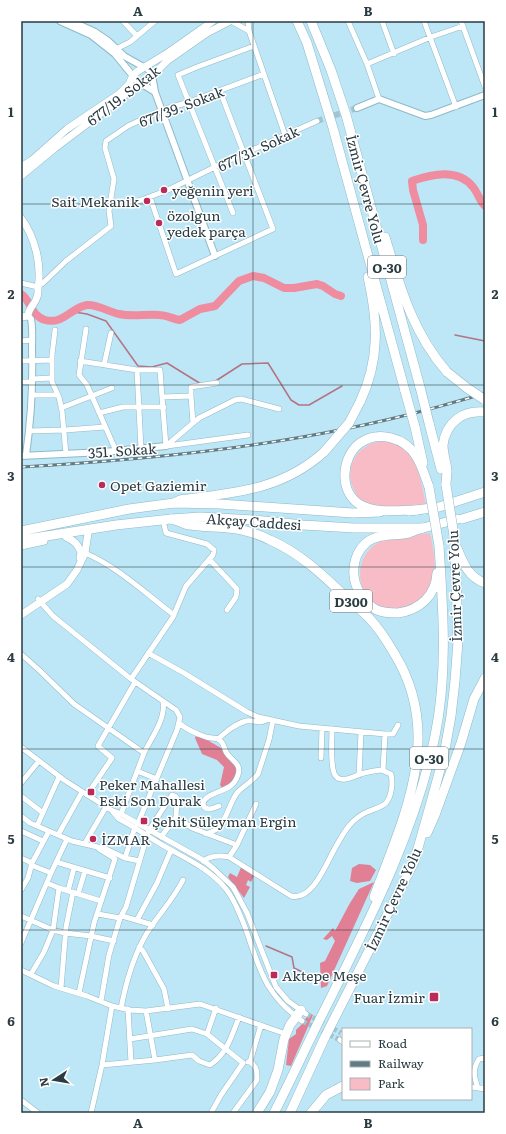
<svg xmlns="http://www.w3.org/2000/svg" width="506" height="1134" font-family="Literata,serif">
	<rect width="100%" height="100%" fill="#bde7f6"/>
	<path fill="#f8bcc7" d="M384,441C417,443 420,479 426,504C407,508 386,511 367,504C362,502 357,497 355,492C346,477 350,457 364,448C370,443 377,442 384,441Z
		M430,533C433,546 436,562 434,576C432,586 424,601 414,605C411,607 406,607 402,608C398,609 394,611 390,610C368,606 355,583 362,562C365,553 373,544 382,541C395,536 416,535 430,533Z"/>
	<path fill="#e17f94" d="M197,734L221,748L238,768L235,781L223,789L220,785L224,767L217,760L202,754L195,738Z
		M359,864L370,865L376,870L370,881L357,883L350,881L352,868Z
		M242,865L255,874L251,882L248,880L246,885L250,887L244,898L228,877L230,873L237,877Z
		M374,882L327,986L321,988L320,963L325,961L335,941L332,936L327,940L323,939L333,928L335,931L350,903L359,889Z
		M309,1013L313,1015L291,1066L286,1065L289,1039L296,1034V1030L303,1023Z"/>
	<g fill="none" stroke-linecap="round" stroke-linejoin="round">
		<path stroke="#b47484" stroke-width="1.5" d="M74,312L87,314L106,321L138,366L152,367L167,363L201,384
			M455,335L485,341
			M214,382L242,364L268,363L291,400L299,405H309L342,386
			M266,946L292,957L294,968L311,976"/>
		<path stroke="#ef8ca0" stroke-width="8" d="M423,240V225L413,190L412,181C432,174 458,168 473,187C478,193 479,200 485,206
			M21,294C30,299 31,316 45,320C63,325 72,307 87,305C97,304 109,312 119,314C132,317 146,314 159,315C166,315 173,319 180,320L200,309L215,306L239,281L253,276L264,278L284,288H294L317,284L323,286L335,294L341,296"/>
		<path stroke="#a0c5d2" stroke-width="5" stroke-dasharray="5 2.5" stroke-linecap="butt" d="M306,1014L343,1034
			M302,1021L340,1040"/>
		<path stroke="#a0c5d2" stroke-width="6" stroke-dasharray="6 3" stroke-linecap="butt" d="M317,121L357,108"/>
		<defs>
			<path id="minor" d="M123,21L137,36
				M231,21L249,31
				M248,21L249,31L285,135
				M348,21L367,64L379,99
				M382,21L394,54
				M424,21L456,107
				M461,21L485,87
				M116,49L130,42L155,21
				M367,64L431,37L463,26
				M150,197L176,274L273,229L220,91
				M111,202L125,206L168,190L221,164L317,121
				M233,213L178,75L197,67L254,46
				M21,283L38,287
				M39,284H42L66,261L111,226L109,211L114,179L105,148L106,141L128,126L162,110L189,102L264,74
				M86,329L79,375L87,385L116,451
				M55,330L52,355V382L59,397L62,411L66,454
				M21,341L32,340
				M21,361L52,360
				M80,361L137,370H160L162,397L191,396L193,423
				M104,365L111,333
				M137,370L141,449
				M32,379L52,378
				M21,382H32
				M32,395H58
				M191,396V387L217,383
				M162,397L166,446
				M61,408L112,388
				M99,413L123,407H164
				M29,431L65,430L105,427
				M166,446L199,418L235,400L241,399L279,409
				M167,446L248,435
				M85,553C118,567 145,593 174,615
				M209,559L237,589L236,597L227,610
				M38,599L53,616L131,679L176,710L180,717L177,730L138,823
				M148,653L184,673L247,712L258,717L299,726L385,734H393L398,725
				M21,654L38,669L74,704L144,753L121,814
				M131,679L173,617L186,586L213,555L214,550L207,544L166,533L163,520
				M179,723C186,729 197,734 206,737C210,738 215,738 218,739C224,742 224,748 226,752C231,761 242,763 238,775C236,781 234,784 229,787C221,792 206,794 203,803L204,807C209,811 213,808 219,806
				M218,739C226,732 235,724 246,721C254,719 260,725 268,719
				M21,747L64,780L111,810L121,814L203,860L214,869L233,887L247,913L276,987L288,1001L306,1014
				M144,753C151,738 166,719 163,702
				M321,758L322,729
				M383,770L385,734
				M137,771L157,779
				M359,775L361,732
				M21,783L39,761
				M87,795L112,758L98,746L135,682
				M21,796L43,813
				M113,812L119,819C135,827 149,837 164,846C185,858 210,869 226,889C235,900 240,915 245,927C260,970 264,993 302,1021
				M21,816L30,823L72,841L106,849L125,858L140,861
				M37,826L59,777
				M21,831L43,841
				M206,834C209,833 214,831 217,829C227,820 229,804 237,793C243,786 252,782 258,774L269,740L273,720
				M58,835L82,792
				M161,837L176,817
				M85,843L106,807
				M229,857L237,845L256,804
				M21,858L32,863
				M125,858L135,827
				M203,861C212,855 220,855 229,857L291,896C314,902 328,858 338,843C345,830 353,818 367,812C373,809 381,808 386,803C392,795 393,783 391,774C388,773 384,771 382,770C378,770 362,773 358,775C351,778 338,784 334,773C330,761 332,742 332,729
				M56,862L110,878
				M31,865L51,873
				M59,888L101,901
				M21,890L28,878L32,863L49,831
				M68,891L74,868
				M78,894L85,871
				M98,914L120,918
				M21,916L53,930L65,933L91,936L114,941
				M122,916L153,925
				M137,920L157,883L171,850
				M21,943L51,873L67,839
				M139,947L143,951L164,989L168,1009
				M21,970L54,986L87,996L112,1006L130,1010L146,1011L200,1004L286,1034
				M31,974L44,952L53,930L59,888L47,883
				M61,988L66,927L73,892
				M79,993L94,923L115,859L99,849
				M101,1001L109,955L120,918L126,907L147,836L149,830L172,795L175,796L177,798L176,817L192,828L237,845
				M121,1008C126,982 133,956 147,933C158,915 173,900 183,880
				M128,1009L131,1062
				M146,1011L155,1060
				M207,1034L216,1008
				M343,1034V1035
				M130,1039L192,1029L207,1034L243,1063L221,1095L211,1113
				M340,1040L343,1042
				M248,1062H250L261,1025
				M102,1065L155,1060L192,1055L199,1061L210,1065C227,1054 232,1035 239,1017
				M471,1087L485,1089
				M478,1088C474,1077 472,1070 479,1059L485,1058
				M21,1100L38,1113
				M91,1113L102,1065L112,1006
				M233,1113L257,1080C257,1072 257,1066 250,1062"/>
			<path id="tertiary" d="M60,21L91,35L115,54L137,81L155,92
				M71,21L95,32L107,40L124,56L149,70L152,75L155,92L215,256
				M357,108L379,99L425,116L431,115L485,95
				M26,455C31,420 33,385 32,350C32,339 33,329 31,319L28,316
				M21,456L104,452L166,446"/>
			<path id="secondary" d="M21,167L32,160L67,129L119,94L129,84L133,75L138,71L166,54L213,21
				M21,176L55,148L112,105L130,91L147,81L167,61L207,33L230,21
				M21,218C35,237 42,265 38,288C38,291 38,295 37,297C35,305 28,308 28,316L21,317
				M66,537C75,541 77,544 81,552L80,558
				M21,546L44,541
				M21,615L67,584L77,570L85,553L88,533"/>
			<path id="trunk" d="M409,511L439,507L485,492
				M21,531L129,509L174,503L220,504L353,513L380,512
				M21,540L116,525L171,519L200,517L254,520L303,525L354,528H423L458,519"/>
			<path id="motorway" d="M297,21L307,43L333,128L405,391
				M311,21L331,70L346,115L420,387
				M385,237C400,286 412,332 447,372
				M360,402C380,360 378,321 368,277
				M429,423L441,469
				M415,427L423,463
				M446,485C446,480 447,475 447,470C446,462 443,453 443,445C446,422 463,410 485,412
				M174,503L180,500C234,493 282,490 324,452
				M417,510C399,510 375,514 359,504C339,491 341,457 360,443C379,430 405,438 416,456C422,465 425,477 429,487
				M171,519C175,520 180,522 185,524C203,528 224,526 242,530C251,532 262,536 270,540C300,553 324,576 347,598C355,605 362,611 369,618C379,628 387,641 394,653C445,735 404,816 374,897
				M462,519L485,512
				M423,528C418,529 413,531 409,533C395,536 379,533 367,542C345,561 352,597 377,610C383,613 391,613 398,613C420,610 436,595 437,573
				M457,548C463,563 469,578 485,583
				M427,833L435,815L461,743L474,699L485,678
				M257,1113L270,1092L278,1070L284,1039L290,1025L301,1010
				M274,1113C292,1078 308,1042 326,1007C370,919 415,832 435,736C448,673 443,608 439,546
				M290,1113L325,1037L414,862L430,806L444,755L451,716L455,681L458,641L455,542
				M311,1113L326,1095L343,1086"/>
		</defs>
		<use href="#minor" stroke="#90b9c7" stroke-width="6"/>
		<use href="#tertiary" stroke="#90b9c7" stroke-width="8"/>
		<use href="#secondary" stroke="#90b9c7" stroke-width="8"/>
		<use href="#trunk" stroke="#90b9c7" stroke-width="10"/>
		<use href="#motorway" stroke="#90b9c7" stroke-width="10"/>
		<use href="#minor" stroke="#fff" stroke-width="5"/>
		<use href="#tertiary" stroke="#fff" stroke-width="6"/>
		<use href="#secondary" stroke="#fff" stroke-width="7"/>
		<use href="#trunk" stroke="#fff" stroke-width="9"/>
		<use href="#motorway" stroke="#fff" stroke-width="9"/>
		<defs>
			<path id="rail" d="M21,467C159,459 296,445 430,409C448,404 467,399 485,393"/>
		</defs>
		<use href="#rail" stroke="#617b85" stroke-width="3"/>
		<use href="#rail" stroke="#fff" stroke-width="1.5" stroke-dasharray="4.5" stroke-linecap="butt"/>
		<defs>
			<path id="motorway-bridge" d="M447,372L467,388L485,400
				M420,387L429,423
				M405,391L415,427
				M324,452L349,423L360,402
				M446,485L455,542
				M429,487L439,546"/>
		</defs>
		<use href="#motorway-bridge" stroke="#90b9c7" stroke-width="10" stroke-linecap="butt"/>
		<use href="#motorway-bridge" stroke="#fff" stroke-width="9"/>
	</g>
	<path fill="none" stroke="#2a3b41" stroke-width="1" stroke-opacity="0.55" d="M253,21V1113M21,204H485M21,385H485M21,567H485M21,749H485M21,930H485"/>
	<g fill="#ba2b59" stroke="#fff" stroke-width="1.5">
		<circle cx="164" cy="190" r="4"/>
		<circle cx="147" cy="201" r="4"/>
		<circle cx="159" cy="223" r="4"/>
		<circle cx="102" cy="485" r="4"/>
		<rect x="87" y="788" width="8" height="8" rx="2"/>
		<rect x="140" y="817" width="8" height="8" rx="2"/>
		<circle cx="93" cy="839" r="4"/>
		<rect x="270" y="971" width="8" height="8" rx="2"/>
		<rect x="429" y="992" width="10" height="10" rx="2"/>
	</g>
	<g text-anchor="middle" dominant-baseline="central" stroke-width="3" stroke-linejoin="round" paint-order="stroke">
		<g fill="#fff" stroke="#6a767a" stroke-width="1">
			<rect x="368" y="256" width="38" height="22" rx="3"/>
			<rect x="330" y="590" width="42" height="22" rx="3"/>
			<rect x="410" y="747" width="38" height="22" rx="3"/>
		</g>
		<g font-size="13" font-weight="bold" fill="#2a3b41">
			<text x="387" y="267">O-30</text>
			<text x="351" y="601">D300</text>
			<text x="429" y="758">O-30</text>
		</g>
		<g font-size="14" fill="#2a3b41" stroke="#fff">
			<text transform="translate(123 95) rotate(-38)">677/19. Sokak</text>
			<text transform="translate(181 106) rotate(-21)">677/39. Sokak</text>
			<text transform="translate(258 148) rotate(-25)">677/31. Sokak</text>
			<text transform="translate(366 189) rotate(75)">İzmir Çevre Yolu</text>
			<text transform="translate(122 450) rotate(-4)">351. Sokak</text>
			<text transform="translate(254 521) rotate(4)">Akçay Caddesi</text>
			<text transform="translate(454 586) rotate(-92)">İzmir Çevre Yolu</text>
			<text transform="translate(393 899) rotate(-65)">İzmir Çevre Yolu</text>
		</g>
		<g font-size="14" fill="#2a3b41" stroke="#fff" text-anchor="start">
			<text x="172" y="190">yeğenin yeri</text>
			<text x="139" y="201" text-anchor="end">Sait Mekanik</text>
			<text x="167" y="215">özolgun<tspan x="167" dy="16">yedek parça</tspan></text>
			<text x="110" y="485">Opet Gaziemir</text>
			<text x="99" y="784">Peker Mahallesi<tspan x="99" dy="16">Eski Son Durak</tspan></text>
			<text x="152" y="821">Şehit Süleyman Ergin</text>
			<text x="101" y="839">İZMAR</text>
			<text x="282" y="975">Aktepe Meşe</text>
			<text x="425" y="997" text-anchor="end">Fuar İzmir</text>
		</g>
	</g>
	<rect width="506" height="1134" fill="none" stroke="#ffffff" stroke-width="44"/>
	<rect x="342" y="1028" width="130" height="72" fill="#ffffff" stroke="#aab1b3"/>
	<rect x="350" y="1041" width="20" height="6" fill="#ffffff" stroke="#aab1b3"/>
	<text x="378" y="1048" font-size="12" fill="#2a3b41">Road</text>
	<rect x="350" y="1061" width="20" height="6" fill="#617b85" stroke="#aab1b3"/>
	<text x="378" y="1068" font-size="12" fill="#2a3b41">Railway</text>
	<rect x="350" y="1078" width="20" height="12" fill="#f8bcc7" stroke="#aab1b3"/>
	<text x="378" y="1088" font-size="12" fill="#2a3b41">Park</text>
	<g transform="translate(54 1080) rotate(258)" stroke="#ffffff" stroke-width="3" paint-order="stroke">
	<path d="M0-3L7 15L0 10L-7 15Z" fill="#2a3b41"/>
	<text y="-6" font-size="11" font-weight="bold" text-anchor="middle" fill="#2a3b41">N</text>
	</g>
	<rect x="22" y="22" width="462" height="1090" fill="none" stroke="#2a3b41" stroke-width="1.5"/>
	<g font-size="13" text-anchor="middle" font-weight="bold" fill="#2a3b41">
		<text x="138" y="16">A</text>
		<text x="368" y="16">B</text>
		<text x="11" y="117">1</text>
		<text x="495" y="117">1</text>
		<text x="11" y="299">2</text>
		<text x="495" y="299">2</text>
		<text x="11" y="481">3</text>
		<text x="495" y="481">3</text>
		<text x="11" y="662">4</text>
		<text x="495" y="662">4</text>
		<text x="11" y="844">5</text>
		<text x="495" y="844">5</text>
		<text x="11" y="1026">6</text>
		<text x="495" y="1026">6</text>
		<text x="138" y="1128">A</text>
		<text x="368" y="1128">B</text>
	</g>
</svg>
